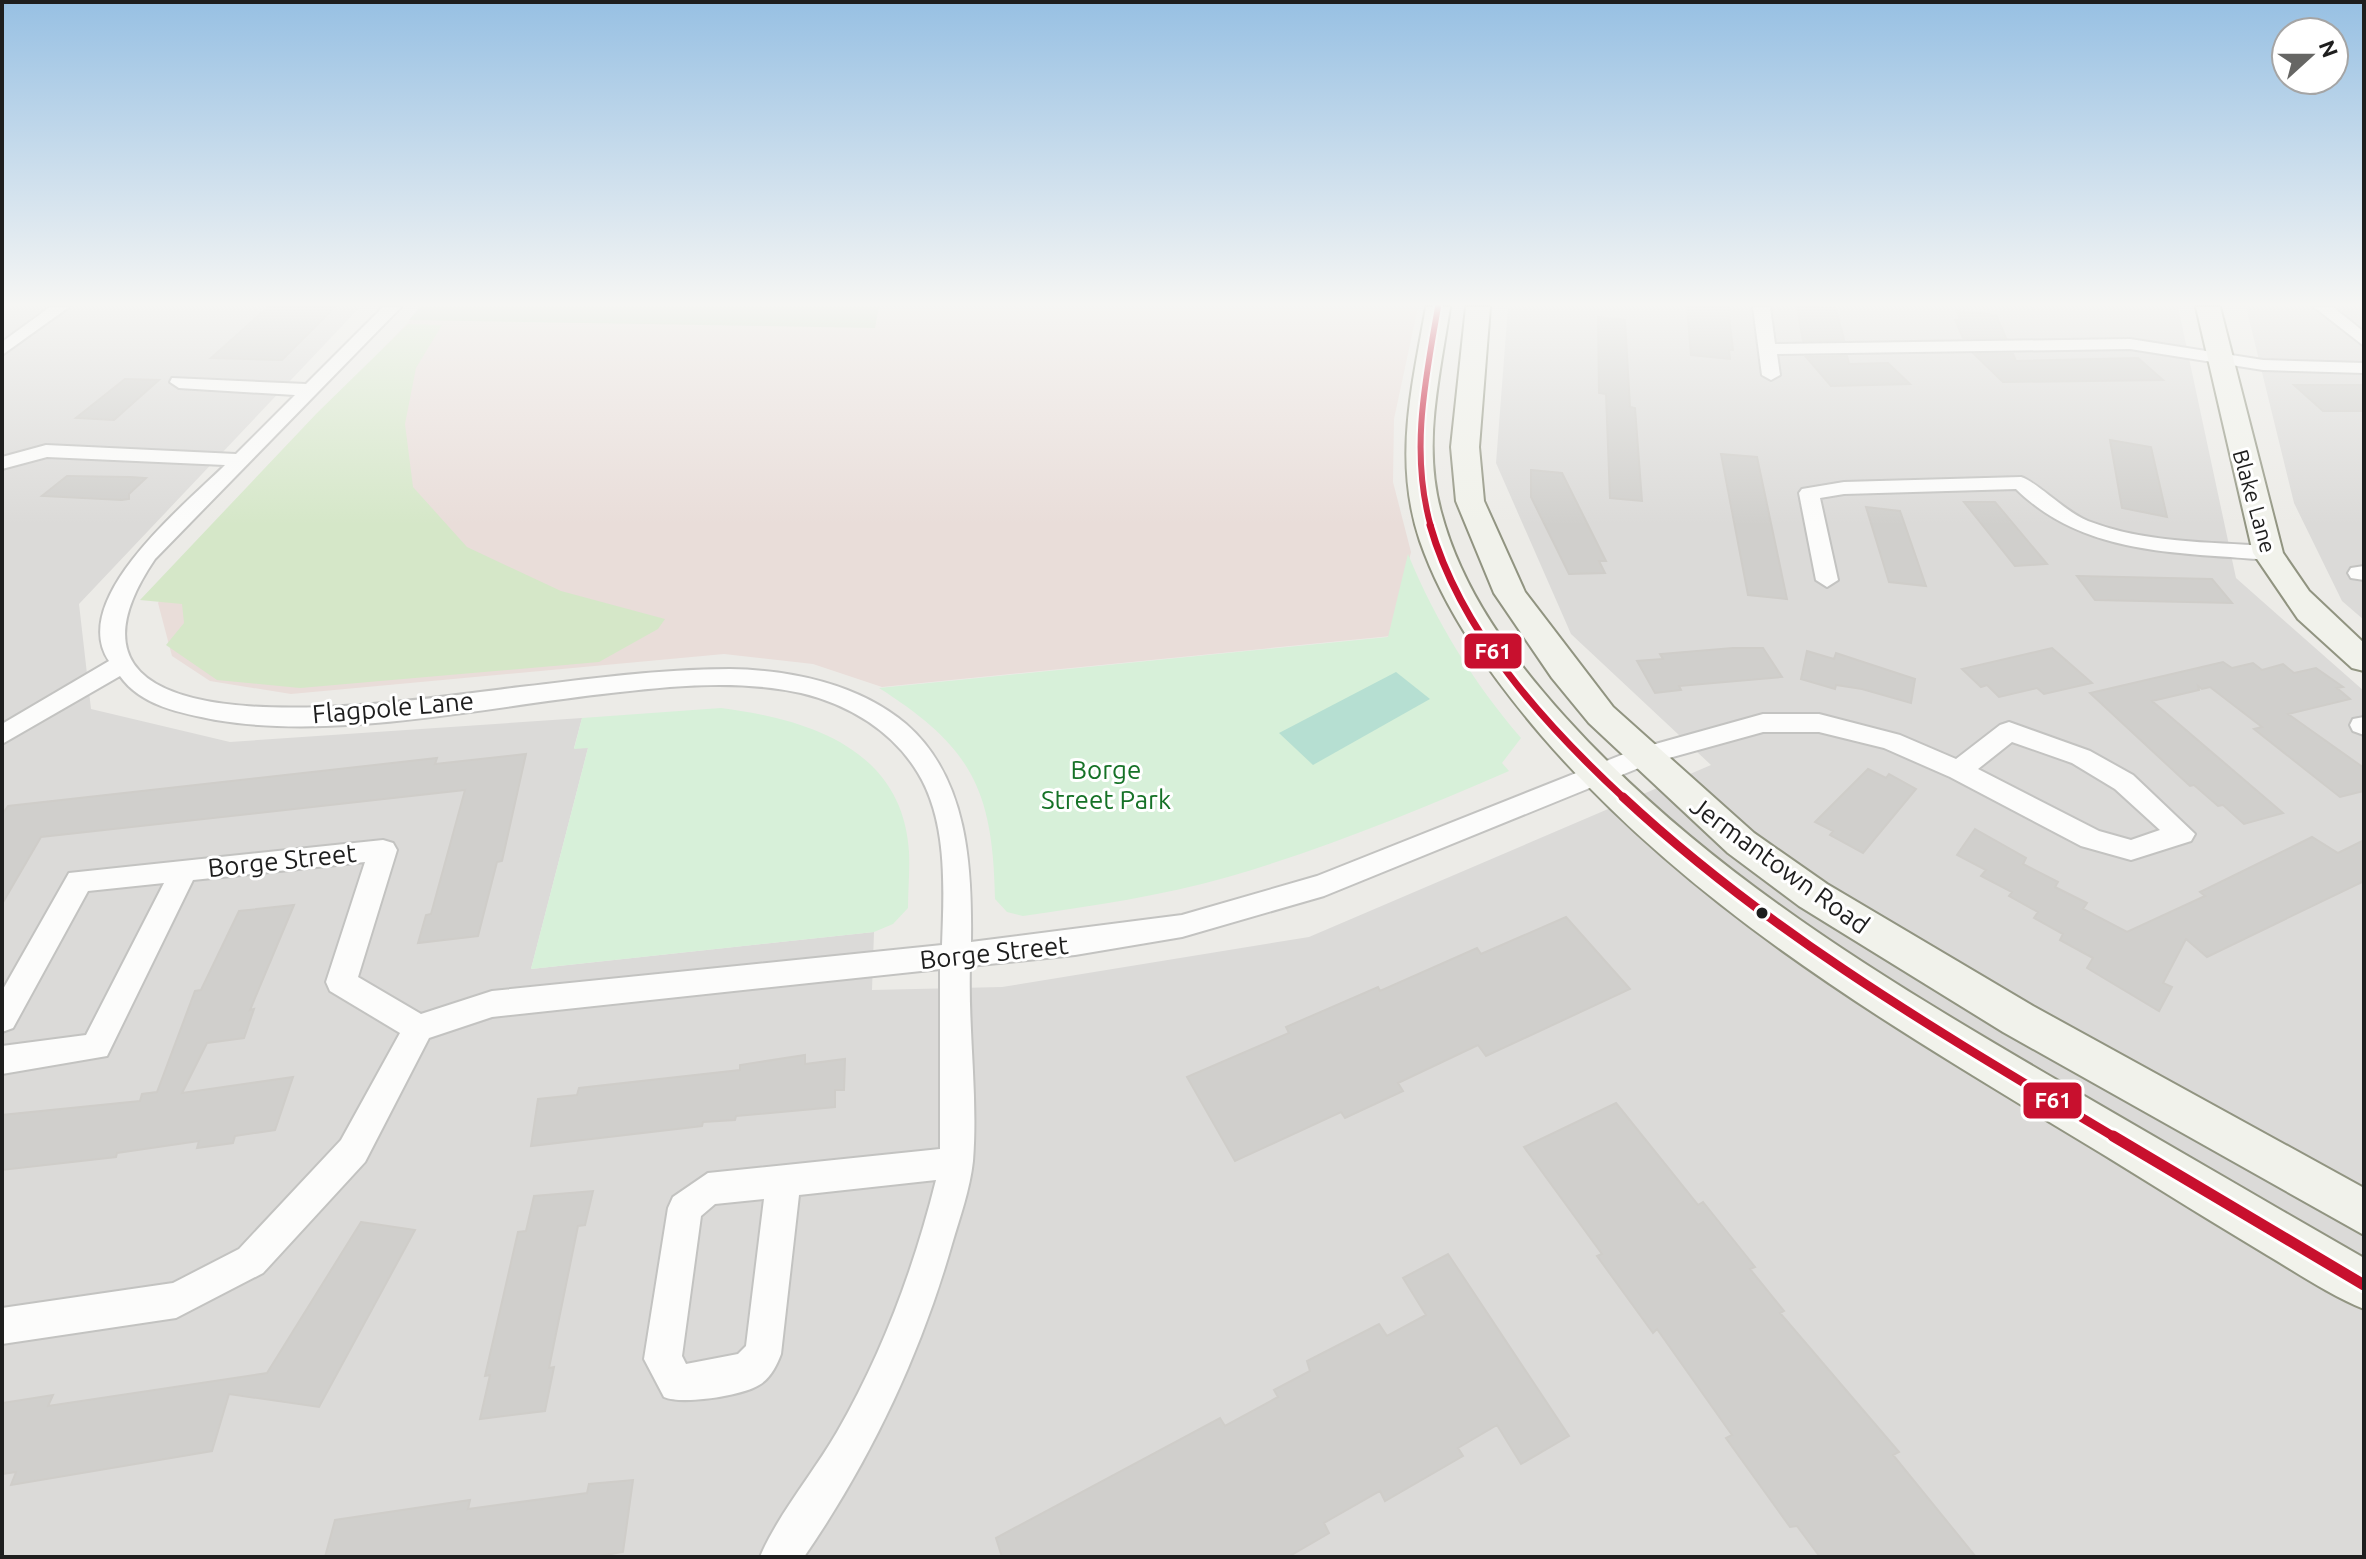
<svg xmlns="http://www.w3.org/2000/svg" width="2366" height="1559" font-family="Ubuntu,sans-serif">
	<rect width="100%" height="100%" fill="#ecebe7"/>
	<path fill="#dbdad8" d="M2,307H360L79,604L91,709L230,742L582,718L574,748H588L531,969L874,932L872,990L1002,987L1309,937L1711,765L1571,634L1496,463L1508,307H2178L2236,578L2364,691V1557H2Z
		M2246,307H2364V620L2342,601L2294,503Z"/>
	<path fill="#e9ddd9" d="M423,307H1418L1394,419L1393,482L1411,552L1391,636L882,687L813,664L724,654L291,694L210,681L172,656L158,603L182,557Z"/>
	<path fill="#d5e7c8" d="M408,324L442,325L416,368L405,424L413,487L467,547L561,591L665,619L658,629L599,662L300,688L217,680L166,645L184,623L182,604L140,600L317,413Z"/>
	<path fill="#c6d8be" d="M420,307H879L875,328L409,320Z"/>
	<path fill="#d7f0d9" d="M1408,554C1436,622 1473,682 1521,738L1502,763L1509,771C1417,811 1324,849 1228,877C1161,896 1092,906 1023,916L1007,912L995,899C993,790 972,747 879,688L1388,637Z
		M721,708C807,719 903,748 909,852C910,870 908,890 908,908L893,924L874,932L531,969L588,748L574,749L582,718Z"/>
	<path fill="#b6dfd2" d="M1396,672L1430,699L1313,765L1279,733Z"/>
	<path fill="#d0cfcc" stroke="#cfcdc9" stroke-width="2" d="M268,307H335L282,360L211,358Z
		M1687,307H1728L1733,350H1729L1730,359L1691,355Z
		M1797,307L1836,308L1844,340L1803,341Z
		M1957,311L1996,315L2006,338H1963L1955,320H1960Z
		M1598,317L1625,320L1630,407L1635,408L1642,501L1610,498L1606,394L1599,393Z
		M1974,354H2013L2016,361L2138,358L2163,380L2003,382Z
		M1847,356L1849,364L1888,363L1910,384L1831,386L1806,357Z
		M125,379L159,380L114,420L76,418Z
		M2294,385H2364V411H2323Z
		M2110,440L2151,447L2167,517L2122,508Z
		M1721,454L1757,457L1787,599L1748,595Z
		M1531,470L1562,473L1606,561H1599L1605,573L1569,574L1531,497Z
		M67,476L130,477L146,478L129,494V499L122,500L42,496Z
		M1964,502H1995L2047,564L2015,566Z
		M1866,507L1900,511L1926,586L1889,582Z
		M2077,576L2212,579L2232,603L2095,600Z
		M1733,648H1763L1782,677L1679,686L1681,690L1655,693L1637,661L1663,659L1660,654Z
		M2052,648L2092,683L2044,694L2037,688L1999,697L1987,685L1981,687L1962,669Z
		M1807,651L1834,659L1836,653L1915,679L1911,703L1862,689L1836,685L1835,689L1801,679Z
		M2223,662L2232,668L2253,663L2262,670L2283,664L2294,673L2316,668L2343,687L2337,688L2350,699L2288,714L2364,768V791L2340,797L2254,729L2262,727L2210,687L2202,689L2198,686L2199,690L2152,701L2283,813L2244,824L2223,805L2218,806L2194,785L2190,786L2090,693Z
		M526,754L502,861L497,862L478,936L418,943L426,915L431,914L465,790L41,837L2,904V815L8,806L437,758L435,764Z
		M1868,769L1886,778L1889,774L1916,789L1863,853L1830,835L1833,831L1815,822Z
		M1975,829L2026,858L2023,864L2058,882L2055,887L2087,903L2083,909L2127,932L2205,896L2200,892L2312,837L2338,853L2364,840V881L2207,957L2186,939L2163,983L2172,987L2159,1011L2087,968L2093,958L2060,940L2063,934L2034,918L2038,912L2009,896L2012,892L1981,876L1986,870L1957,855Z
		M294,905L250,1010L254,1009L244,1038L207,1043L182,1093L293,1077L275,1130L235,1136L233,1143L197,1148L199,1141L117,1153L116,1157L2,1170V1115L140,1101L142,1094L157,1092L195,991L201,990L239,911Z
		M1566,917L1630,989L1486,1056L1478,1045L1398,1083L1403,1091L1345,1118L1341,1112L1235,1161L1187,1077L1289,1033L1286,1027L1378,987L1380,991L1477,948L1481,954Z
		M805,1055V1064L845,1059L844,1090H835V1107L736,1116L735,1120L703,1122L702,1126L531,1146L538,1099L577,1095L579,1088L740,1070V1065Z
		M1616,1103L1698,1205L1703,1202L1755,1267L1750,1269L1784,1311L1780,1313L1899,1452L1893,1455L1976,1557H1820L1797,1526L1790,1527L1726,1438L1732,1435L1657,1329L1653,1333L1597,1256L1602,1254L1524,1147Z
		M593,1191L585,1225L578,1226L549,1368L554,1367L545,1411L480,1419L490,1375L485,1376L518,1232L526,1231L534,1196Z
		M361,1222L415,1230L319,1407L229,1394L212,1451L11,1485L16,1472L2,1474V1403L53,1395L48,1406L267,1373Z
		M1448,1254L1569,1436L1521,1464L1497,1425L1458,1448L1463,1456L1385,1501L1380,1491L1324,1523L1329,1533L1288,1557H1002L996,1538L1220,1418L1225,1426L1278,1397L1274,1390L1310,1371L1307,1361L1379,1324L1387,1336L1426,1315L1403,1278Z
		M633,1480L623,1552L594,1557H325L335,1520L470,1500L468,1509L587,1493L589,1484Z"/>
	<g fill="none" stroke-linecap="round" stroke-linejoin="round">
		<defs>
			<path id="street" d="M50,307H69L2,355V342Z
				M383,307H401L155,559C11,771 429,697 520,687C590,679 660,669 730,669C791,670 859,684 906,724C968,778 972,866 971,942L1182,915L1317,876L1634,750L1763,714H1819L1900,735L1956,759L2000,725L2009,722L2090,751L2133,775L2195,834L2191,841L2131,860L2081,846L1950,777L1884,748L1819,732H1763L1651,763L1324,896L1182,937L1075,955L970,966C968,1031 978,1097 973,1161C970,1189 960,1217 952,1244C920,1356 870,1461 804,1557H760C777,1516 814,1472 837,1432C882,1354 914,1268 936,1180L799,1195L781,1354C777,1365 770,1379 759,1385C741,1396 682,1405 664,1397L644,1359L668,1208L673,1197L708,1173L940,1149V969L492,1017L429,1038L365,1162L263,1273L176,1318L2,1344V1308L173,1283L239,1249L341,1140L400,1033L330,991L326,982L365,862L193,880L107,1056L2,1074V1046L86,1035L164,883L88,891L13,1028L2,1032V991L69,873L383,840L393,843L397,850L358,977L421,1014L492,991L942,945C944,890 948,822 918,773C893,731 848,704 801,693C742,680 680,685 620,692C494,705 340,741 216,720C181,713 141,706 120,676L2,744V724L109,661C67,599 186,504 225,465L47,457L2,469V457L46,445L236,454L295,395L179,388L170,382L172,378L306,384ZM2012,742L2072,763L2115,789L2160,830L2131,840L2099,831L1978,769ZM764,1199L746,1346L738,1354L686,1364L682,1356L701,1216L715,1204Z
				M1753,307H1770L1775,344L2130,339L2263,360L2364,363V373L2263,370L2130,349L1777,354L1780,375L1771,380L1762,375Z
				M2314,307H2333L2364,332V346Z
				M2021,477C2036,481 2065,512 2088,521C2145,543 2208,542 2268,546L2279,553L2268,560C2179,552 2084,556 2016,489L1844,494L1820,498L1838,580L1827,587L1816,580L1799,493L1802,489L1844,482Z
				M2364,566V580L2351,578L2348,573L2351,568Z
				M2364,717V735L2353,731L2350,725L2353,719Z"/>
			<path id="secondary" d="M1426,307H1450C1440,376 1422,443 1441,512C1462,591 1511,657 1565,717C1706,873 1882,978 2062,1083C2162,1141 2263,1200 2364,1258V1309C2330,1295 2299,1274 2267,1255C2214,1223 2162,1191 2109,1158C1905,1034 1699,918 1541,735C1492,677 1445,613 1420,541C1393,461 1412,387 1426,307Z
				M1466,307H1490L1479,447L1484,501L1525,592L1613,707L1754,833L1827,884L2033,1006L2364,1188V1235L2003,1032L1799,906L1728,853L1589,723L1552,678L1494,593L1456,501L1451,447Z
				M2196,307H2220L2283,553L2309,591L2364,643V671L2352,668L2298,619L2253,553Z"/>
		</defs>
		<use href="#street" stroke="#c3c3c1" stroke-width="4"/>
		<use href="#secondary" stroke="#919481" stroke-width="4"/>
		<use href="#street" fill="#fcfcfb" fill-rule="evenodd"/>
		<use href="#secondary" fill="#f1f2eb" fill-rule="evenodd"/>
		<defs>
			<path id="bus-1-far3" d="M1431,527C1410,453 1425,381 1438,307"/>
			<path id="bus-1-far2" d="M1430,525C1461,633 1545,725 1625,799"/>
			<path id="bus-1-far1" d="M1623,797C1771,935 1944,1035 2116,1138"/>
			<path id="bus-1" d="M2113,1136L2364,1285"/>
		</defs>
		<use href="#bus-1-far3" stroke="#fff" stroke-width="10"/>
		<use href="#bus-1-far2" stroke="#fff" stroke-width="12"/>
		<use href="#bus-1-far1" stroke="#fff" stroke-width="15"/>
		<use href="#bus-1" stroke="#fff" stroke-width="17"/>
		<use href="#bus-1-far3" stroke="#c8102e" stroke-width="6"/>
		<use href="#bus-1-far2" stroke="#c8102e" stroke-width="7"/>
		<use href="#bus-1-far1" stroke="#c8102e" stroke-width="9"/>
		<use href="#bus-1" stroke="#c8102e" stroke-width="11"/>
	</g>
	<linearGradient id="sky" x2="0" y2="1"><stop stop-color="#97c0e3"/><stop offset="0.58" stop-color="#f6f6f4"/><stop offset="1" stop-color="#f6f6f4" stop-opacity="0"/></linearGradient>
	<rect width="2366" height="525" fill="url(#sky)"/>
	<circle fill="#1e1e1e" stroke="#fff" stroke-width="3" cx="1762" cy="913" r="7"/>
	<g text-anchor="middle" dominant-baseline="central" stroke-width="6" stroke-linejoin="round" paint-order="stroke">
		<g font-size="22" fill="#1e1e1e" stroke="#fff">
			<text transform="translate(2255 501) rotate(74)">Blake Lane</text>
		</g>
		<g font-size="26" fill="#1e1e1e" stroke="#fff">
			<text transform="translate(393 707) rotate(-5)">Flagpole Lane</text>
			<text transform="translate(282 860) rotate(-6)">Borge Street</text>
			<text transform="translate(1780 865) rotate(36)">Jermantown Road</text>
			<text transform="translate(994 952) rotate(-6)">Borge Street</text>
		</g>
		<g font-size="26" fill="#167227" stroke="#fff">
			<text x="1106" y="769">Borge<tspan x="1106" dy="30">Street Park</tspan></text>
		</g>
	</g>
	<g stroke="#fff" stroke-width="3">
		<rect x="1463" y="632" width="60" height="38" rx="8" fill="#c8102e"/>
		<rect x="2022" y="1081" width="61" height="39" rx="8" fill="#c8102e"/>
	</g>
	<g font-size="22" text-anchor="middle" font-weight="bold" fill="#fff">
		<text x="1493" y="659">F61</text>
		<text x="2053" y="1108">F61</text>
	</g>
	<rect width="2366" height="1559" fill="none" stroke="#1e1e1e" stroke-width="8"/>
	<g transform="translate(2310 56) rotate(69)"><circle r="38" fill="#ffffff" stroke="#a5a5a5" stroke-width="2"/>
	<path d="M0-6L14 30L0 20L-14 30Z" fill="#666664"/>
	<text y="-12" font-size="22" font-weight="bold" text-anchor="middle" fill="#1e1e1e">N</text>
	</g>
</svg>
